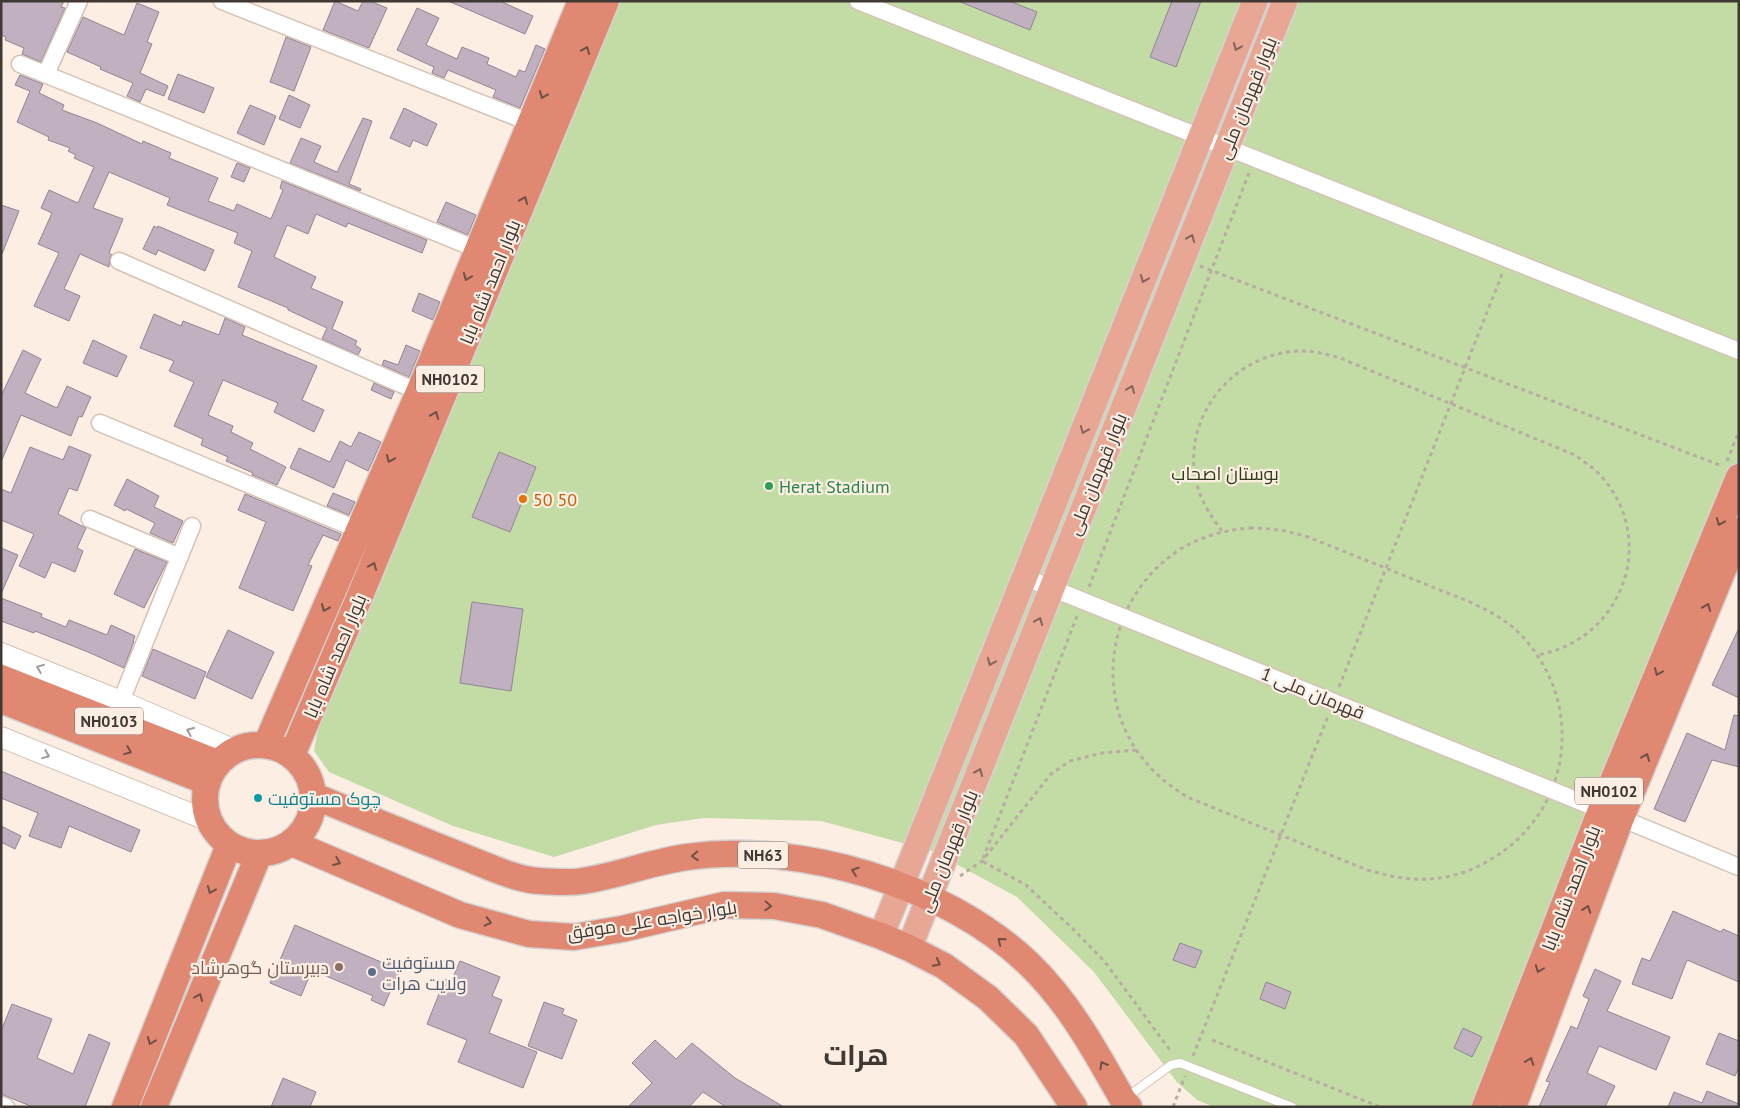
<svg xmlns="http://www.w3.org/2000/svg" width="1740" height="1108" font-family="'PT Sans',Cairo,sans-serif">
	<rect width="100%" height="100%" fill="#fceee3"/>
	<path fill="#c3dca5" d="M614,1H1739V460L1477,1107H1214L1197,1100L1176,1081L1094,972L1017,897L932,851L821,821L704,818L656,825L554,857L453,826L329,772L314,751L319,724Z"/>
	<path fill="#c1b1c0" stroke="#928492" d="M1,1H64L61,7L65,8L41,62L22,54L24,48L5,40L6,37L1,35Z
		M335,1L358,11L363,1H370L387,8L369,48L323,30Z
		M448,1H500L533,16L525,34Z
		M958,1H1009L1037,12L1030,30Z
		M1172,1H1201L1176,67L1150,57Z
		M137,3L159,12L147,42L152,44L140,73L168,86L164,96L146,89L140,102L127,96L133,83L100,69L101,67L67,52L83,17L124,35Z
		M417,8L439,18L426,45L457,59L462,47L489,58L487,64L516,77L519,70L525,72L536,45L545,49L520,108L493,97L496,90L448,70L444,78L432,73L434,67L397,50Z
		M286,37L311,47L294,91L270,82Z
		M178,74L214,88L204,113L168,99Z
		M20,75L43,84L39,93L64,105L62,110L97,123L142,144L143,141L171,153L169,158L218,178L208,201L234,211L237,204L271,219L283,190L280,188L282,181L427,240L422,253L348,223L346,227L316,214L308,234L287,225L274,257L316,277L311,288L343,302L332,329L357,341L355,345L361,349L358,355L322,339L327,328L288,310V308L238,287L252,251L234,243L238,233L167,205L170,198L109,172L93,208L123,219L109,253L112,255L110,257L109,267L80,254L64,289L80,296L69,321L34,306L59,253L38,244L52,213L41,208L49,190L78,203L94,167L74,158L76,155L68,151L70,148L48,140L49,137L17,122L30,91L15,85Z
		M289,95L310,105L300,128L279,119Z
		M250,105L276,116L264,145L237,133Z
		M404,108L437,124L427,146L413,140L410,147L390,138Z
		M363,118L372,121L349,184L361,189L360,191L290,163L301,138L321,146L314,162L337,172Z
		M237,163L250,168L244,182L231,177Z
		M446,202L476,215L468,235L437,222Z
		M1,205L19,211L2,254H1Z
		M154,226L157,228L158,226L214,250L205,271L158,250L156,255L143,249Z
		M419,293L440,302L433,320L412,311Z
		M154,314L181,326L183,321L219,335L225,318L245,327L242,335L317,366L302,400L324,410L314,432L274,412L278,403L223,380L208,415L233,426L231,432L253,443L250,449L286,467L277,485L252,475L253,473L226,461L228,457L201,445L203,439L174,426L194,382L169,371L174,361L140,348Z
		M93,340L127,356L117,377L83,363Z
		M406,345L420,351L409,377L382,365L384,360L398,365Z
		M23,350L41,359L25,393L57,408L67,386L91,397L82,417L79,416L71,436L21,415L1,462V396Z
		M374,383L394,392L391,399L371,390Z
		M359,432L381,442L368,471L346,460L334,488L290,468L299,448L330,462L340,441L351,447Z
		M69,446L91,455L77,491L69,488L58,514L86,528L77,548L83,551L75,572L52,562L45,578L19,566L34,534L1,520V489L11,493L30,447L63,460Z
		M499,452L536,467L510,532L472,517Z
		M127,479L159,496L154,507L183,521L173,543L150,533L155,523L126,509L125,511L114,505Z
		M333,493L355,502L349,515L327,506Z
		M245,494L341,534L338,541L323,535L308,565L312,566L293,611L239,588L266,522L238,510Z
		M1,548L18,555L1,594Z
		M135,549L167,562L144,608L114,594Z
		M1,598L42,614L41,617L66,627L69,620L107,635L111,625L135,636L133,641H134L124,668L88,652L35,631L34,633L1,621Z
		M472,602L523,609L511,691L460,683Z
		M1739,628V698L1712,685Z
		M228,630L274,652L252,699L206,677Z
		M153,649L206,672L195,699L142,676Z
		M1734,715L1739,716V767L1712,760L1685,822L1654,809L1687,733L1725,750Z
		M1,771L140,830L131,852L69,826L61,848L29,836L38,813L1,798Z
		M1,826L21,836L15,849L1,842Z
		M1673,911L1721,932L1723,929L1739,936V982L1687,960L1672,999L1632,984L1642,958L1650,961Z
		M295,925L388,965L390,959L402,964L384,1006L371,1000L373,996L312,970L301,996L270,983Z
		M1180,943L1202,951L1195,968L1173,960Z
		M460,961L500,977L492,996L502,1000L489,1033L537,1052L523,1088L458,1062L467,1040L427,1024L445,979L451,982Z
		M1595,969L1621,981L1607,1011L1670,1037L1656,1070L1599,1046L1587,1073L1615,1086L1605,1107H1539L1550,1082L1546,1081L1571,1026L1577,1029L1589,999L1583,996Z
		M1266,982L1291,992L1285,1009L1260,999Z
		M544,1002L564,1009L562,1014L577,1020L562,1059L528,1046Z
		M12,1004L52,1019L37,1058L73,1074L89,1034L110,1043L85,1107H33L1,1094V1031Z
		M1463,1028L1482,1037L1472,1057L1454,1048Z
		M1719,1033L1739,1041V1067L1735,1076L1706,1064Z
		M655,1040L676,1059L692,1043L735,1078L784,1107H726L703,1092L689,1107H628L652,1083L632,1063Z
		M283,1078L316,1092L310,1107H271Z
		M1707,1091L1739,1104V1107H1668L1674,1092L1702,1103Z"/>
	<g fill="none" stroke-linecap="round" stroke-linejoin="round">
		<defs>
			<path id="service" d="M1127,1097L1171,1065L1180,1063L1292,1107"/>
			<path id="minor" d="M222,1L531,123
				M858,1L1739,351
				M20,64L479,250
				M46,74L79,1
				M119,261L419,392
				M100,423L359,530
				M90,519L180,557
				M1024,577L1601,810L1739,867
				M121,701L192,526
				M1,1105L6,1107"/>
			<path id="tertiary" d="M1,653L121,701L235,750
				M1,737L209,821"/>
			<path id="primary" d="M881,936L1255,1
				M909,948L1285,1"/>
			<path id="trunk" d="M1,678L218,763
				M1,700L207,782
				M205 799a54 54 0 1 1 108 0a54 54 0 1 1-108 0Z
				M266,745L419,392L581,1
				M292,755L360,596L606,1
				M314,796C362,816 409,835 457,854C481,863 515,880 540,881C554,882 569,883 582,881C617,876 651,862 687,857C799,841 945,884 1028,963C1069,1002 1096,1052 1123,1100L1129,1107
				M292,843L460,915L529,934L574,937L622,929L724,905L774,906L822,915L881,936L909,948L944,966L988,998L1026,1035L1074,1107
				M125,1107L229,845
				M154,1107L259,854
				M1485,1107L1601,810L1739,477
				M1513,1107L1621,818L1739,531"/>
		</defs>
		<use href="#service" stroke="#d4c3b5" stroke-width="10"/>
		<use href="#minor" stroke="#d4c3b5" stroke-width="19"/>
		<use href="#tertiary" stroke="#d4c3b5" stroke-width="22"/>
		<use href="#primary" stroke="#d5d3d2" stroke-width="28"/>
		<use href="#trunk" stroke="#d5d3d2" stroke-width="29"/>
		<path stroke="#b8aca3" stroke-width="3" stroke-dasharray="4 4" stroke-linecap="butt" d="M1200,266L1722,466
			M1727,461L1739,431
			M1250,528C1271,528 1289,531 1308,537L1470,602C1489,611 1507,620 1521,635C1587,704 1572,814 1488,861C1463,876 1433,882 1404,878C1392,877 1380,873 1367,870L1187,797C1177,790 1166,783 1157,774C1090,712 1102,603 1176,552C1198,537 1224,530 1250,528Z
			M1222,531C1212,518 1203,504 1198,488C1177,419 1235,348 1307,351C1318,352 1329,355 1340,358L1575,455C1584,462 1594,468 1602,477C1659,542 1621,641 1537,655
			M1089,587L1249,173
			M1077,616L982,861L1026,885L1075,931L1105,962L1172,1053
			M1339,687L1502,274
			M960,876L982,861L1051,774L1070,761L1102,753L1137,750
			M1212,1040L1380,1107
			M1193,1056L1328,716
			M1173,1107L1185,1076"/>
		<use href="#service" stroke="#fff" stroke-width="8"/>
		<use href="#minor" stroke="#fff" stroke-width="16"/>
		<use href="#tertiary" stroke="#fff" stroke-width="20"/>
		<use href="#primary" stroke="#e8a695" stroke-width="25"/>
		<use href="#trunk" stroke="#e08872" stroke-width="26"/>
	</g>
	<defs><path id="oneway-chevron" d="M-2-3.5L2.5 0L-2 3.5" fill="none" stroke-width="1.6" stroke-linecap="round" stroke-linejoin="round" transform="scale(1.25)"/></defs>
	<g stroke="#83645a">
		<use href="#oneway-chevron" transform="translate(1237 47) rotate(112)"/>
		<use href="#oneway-chevron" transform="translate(1191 238) rotate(-68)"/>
		<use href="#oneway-chevron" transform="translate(1144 279) rotate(112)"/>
		<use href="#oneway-chevron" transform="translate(1131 389) rotate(-68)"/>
		<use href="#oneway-chevron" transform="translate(1084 430) rotate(112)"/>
		<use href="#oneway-chevron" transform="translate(1039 621) rotate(-68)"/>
		<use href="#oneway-chevron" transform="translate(991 662) rotate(112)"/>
		<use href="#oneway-chevron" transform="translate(979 772) rotate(-68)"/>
	</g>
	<g stroke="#6f5046">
		<use href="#oneway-chevron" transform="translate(586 50) rotate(-68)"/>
		<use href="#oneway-chevron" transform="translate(543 95) rotate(112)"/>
		<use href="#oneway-chevron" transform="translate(524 200) rotate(-68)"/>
		<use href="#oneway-chevron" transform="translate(467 277) rotate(113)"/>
		<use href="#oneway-chevron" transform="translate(435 415) rotate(-68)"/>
		<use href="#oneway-chevron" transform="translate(390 459) rotate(113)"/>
		<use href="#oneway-chevron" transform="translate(1720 522) rotate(112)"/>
		<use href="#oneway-chevron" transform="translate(373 566) rotate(-68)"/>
		<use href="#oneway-chevron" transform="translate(1707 607) rotate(-68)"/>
		<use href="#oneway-chevron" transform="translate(325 608) rotate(113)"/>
		<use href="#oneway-chevron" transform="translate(1658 672) rotate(113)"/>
		<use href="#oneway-chevron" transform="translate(128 751) rotate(22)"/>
		<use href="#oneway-chevron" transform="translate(1646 757) rotate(-68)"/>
		<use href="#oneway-chevron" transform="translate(695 856) rotate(176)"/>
		<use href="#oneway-chevron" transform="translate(337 862) rotate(23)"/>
		<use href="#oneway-chevron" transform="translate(855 871) rotate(-161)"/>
		<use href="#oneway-chevron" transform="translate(211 890) rotate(112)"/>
		<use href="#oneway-chevron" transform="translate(768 906) rotate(3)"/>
		<use href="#oneway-chevron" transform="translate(1587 909) rotate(-70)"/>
		<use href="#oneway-chevron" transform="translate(488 922) rotate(15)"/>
		<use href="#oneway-chevron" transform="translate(1001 941) rotate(-141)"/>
		<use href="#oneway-chevron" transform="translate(937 963) rotate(28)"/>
		<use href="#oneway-chevron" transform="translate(1539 969) rotate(111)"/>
		<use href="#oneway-chevron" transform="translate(199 997) rotate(-67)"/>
		<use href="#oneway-chevron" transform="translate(151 1041) rotate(112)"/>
		<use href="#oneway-chevron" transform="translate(1530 1061) rotate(-70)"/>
		<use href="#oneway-chevron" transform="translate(1103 1065) rotate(-120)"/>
	</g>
	<g stroke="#9f9c99">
		<use href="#oneway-chevron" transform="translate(40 668) rotate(-158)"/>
		<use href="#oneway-chevron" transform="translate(190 731) rotate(-157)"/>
		<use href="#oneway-chevron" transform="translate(46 755) rotate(22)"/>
	</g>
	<circle fill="#2e9e5b" stroke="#fceee3" stroke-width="2" cx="769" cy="486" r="5"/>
	<circle fill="#e8710a" stroke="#fceee3" stroke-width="2" cx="523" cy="499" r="5"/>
	<circle fill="#0f9aa8" stroke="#fceee3" stroke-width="2" cx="258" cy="798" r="5"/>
	<circle fill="#8d6e63" stroke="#fceee3" stroke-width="2" cx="339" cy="967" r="5"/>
	<circle fill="#5c6f8a" stroke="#fceee3" stroke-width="2" cx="372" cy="972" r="5"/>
	<g text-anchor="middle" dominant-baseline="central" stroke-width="4.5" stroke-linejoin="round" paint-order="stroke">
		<g fill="#fceee3" stroke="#786f68" stroke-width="1">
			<rect x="416" y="365.5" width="68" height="27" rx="4"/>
			<rect x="75" y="707.5" width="68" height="27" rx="4"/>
			<rect x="1575" y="777.5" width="68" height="27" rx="4"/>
			<rect x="738" y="841.5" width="50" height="27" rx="4"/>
		</g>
		<g font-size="16" font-weight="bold" fill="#3f3833">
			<text x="450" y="379">NH0102</text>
			<text x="109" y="721">NH0103</text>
			<text x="1609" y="791">NH0102</text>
			<text x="763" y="855">NH63</text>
		</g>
		<g font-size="18" fill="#3f3833" stroke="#fceee3">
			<text transform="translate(1247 98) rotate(-68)">بلوار قهرمان ملی</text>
			<text transform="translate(490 282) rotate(-68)">بلوار احمد شاه بابا</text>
			<text transform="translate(1097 474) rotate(-68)">بلوار قهرمان ملی</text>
			<text transform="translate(335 656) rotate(-67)">بلوار احمد شاه بابا</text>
			<text transform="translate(1313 693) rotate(22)">قهرمان ملی 1</text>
			<text transform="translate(948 851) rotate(-68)">بلوار قهرمان ملی</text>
			<text transform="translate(1571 888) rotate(-69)">بلوار احمد شاه بابا</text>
			<text transform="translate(652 920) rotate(-9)">بلوار خواجه علی موفق</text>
		</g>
		<g font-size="18" fill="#2d3c17" stroke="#fceee3">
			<text x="1225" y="473">بوستان اصحاب</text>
		</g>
		<g font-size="18" fill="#27864d" stroke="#fceee3" text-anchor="start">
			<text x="779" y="486">Herat Stadium</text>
		</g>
		<g font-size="18" fill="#c56008" stroke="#fceee3" text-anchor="start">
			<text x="533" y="499">50 50</text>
		</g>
		<g font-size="18" fill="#0d838f" stroke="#fceee3" text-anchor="start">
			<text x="268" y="798">چوک مستوفیت</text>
		</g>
		<g font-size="18" fill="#4e5e75" stroke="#fceee3" text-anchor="start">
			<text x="382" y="962">مستوفیت<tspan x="382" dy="21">ولایت هرات</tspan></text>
		</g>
		<g font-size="18" fill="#785e54" stroke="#fceee3" text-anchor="end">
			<text x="329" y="967">دبیرستان گوهرشاد</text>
		</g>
		<g font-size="28" font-weight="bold" fill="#3f3833" stroke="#fceee3">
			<text x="856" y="1054">هرات</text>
		</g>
	</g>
	<rect width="1740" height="1108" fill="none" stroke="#3f3833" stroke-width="5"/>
</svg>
